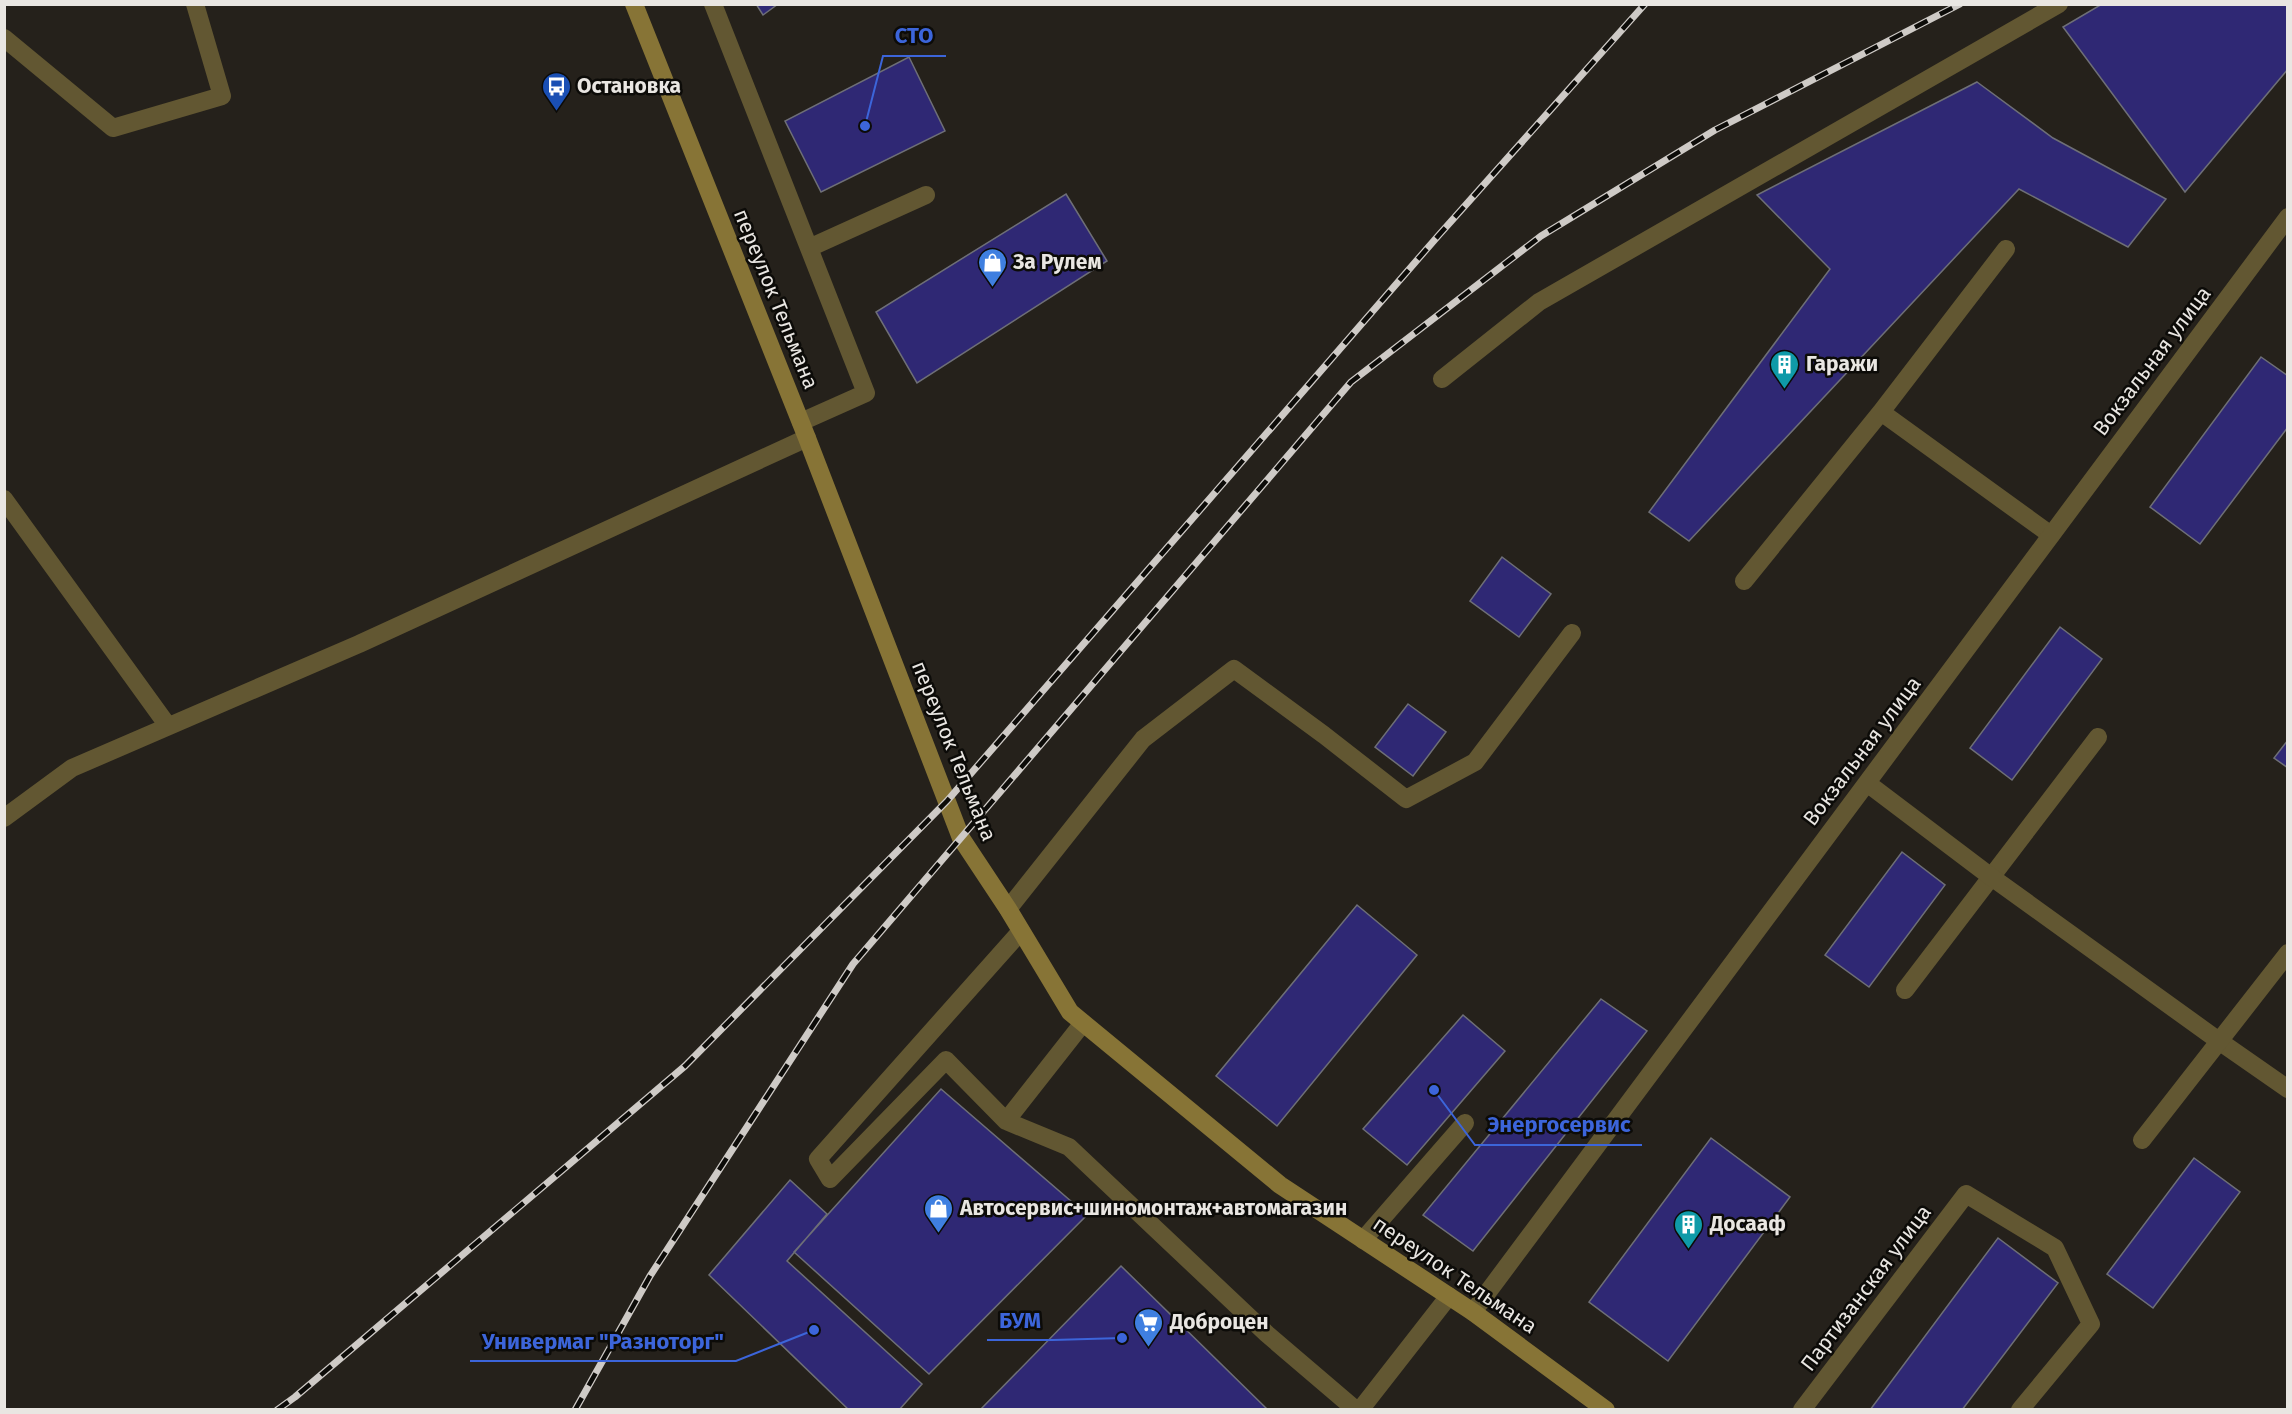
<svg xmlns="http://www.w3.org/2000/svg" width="2292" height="1414" font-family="'Fira Sans',sans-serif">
	<rect width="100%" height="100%" fill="#25211b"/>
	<path fill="#2f2874" stroke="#6e6f77" stroke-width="1.5" d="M756,4H778L763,15Z
		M2102,4H2288V69L2185,192L2063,27Z
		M909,57L945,131L821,192L785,121Z
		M1977,82L2053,138L2166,199L2128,247L2019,189L1689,541L1649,512L1830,269L1757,195Z
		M1066,194L1107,261L917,383L876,312Z
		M2261,357L2288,376V427L2200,544L2150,507Z
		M1502,557L1551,594L1519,637L1470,601Z
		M2060,627L2102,659L2012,780L1970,748Z
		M1408,704L1446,732L1413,776L1375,747Z
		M2288,740V768L2274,758Z
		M1902,852L1945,885L1869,987L1825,955Z
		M1357,905L1417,955L1277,1126L1216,1076Z
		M1601,999L1647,1031L1473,1251L1423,1215Z
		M1463,1015L1505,1051L1407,1165L1363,1129Z
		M941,1089L1087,1215L929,1374L794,1252Z
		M1711,1138L1790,1197L1668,1361L1589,1302Z
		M2194,1158L2240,1192L2153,1308L2107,1274Z
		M790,1180L827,1214L787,1261L922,1384L899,1410H849L709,1275Z
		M1998,1238L2058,1283L1962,1410H1870Z
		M1121,1266L1268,1410H980Z"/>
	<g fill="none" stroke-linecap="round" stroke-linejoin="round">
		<path stroke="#625732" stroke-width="18" d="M713,4L866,393L801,422
			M4,38L113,128L222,96L195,4
			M809,248L926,195
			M1442,379L1539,302L2059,4
			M1881,412L2006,249
			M4,499L168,726
			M1744,581L1881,412L2051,535
			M4,818L72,768L359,644L807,438
			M1008,909L1143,739L1234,669L1324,735L1406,799L1475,762L1572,633
			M1021,931L818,1159L830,1179L946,1060L1006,1121L1069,1147L1267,1334L1356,1410
			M1905,990L2098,737
			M2219,1041L2288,1089
			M1006,1121L1083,1023
			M1363,1240L1465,1123
			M1360,1410L1449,1296
			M1802,1410L1966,1194L2055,1248L2091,1324L2020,1410"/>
		<path stroke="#625732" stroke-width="18" d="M1867,783L1990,876L2219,1041
			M2142,1140L2288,953
			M1473,1312L2288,217"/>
		<path stroke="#877436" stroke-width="18" d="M634,4L807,438L961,838L1008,909L1070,1012L1280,1185L1473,1312L1606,1410"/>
		<defs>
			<path id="rail" d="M277,1410L295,1397L685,1066L947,801L1438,236L1645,4
				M575,1410L650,1276L853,964L1351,382L1541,236L1715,130L1960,4"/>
		</defs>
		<use href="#rail" stroke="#cecac6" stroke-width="7"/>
		<use href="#rail" stroke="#0c0b08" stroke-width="4.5" stroke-dasharray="14" stroke-linecap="butt"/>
	</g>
	<defs>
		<symbol id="bus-pin" viewBox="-11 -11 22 30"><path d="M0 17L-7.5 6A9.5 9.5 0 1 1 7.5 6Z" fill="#1a4fb4" stroke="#0c0b08"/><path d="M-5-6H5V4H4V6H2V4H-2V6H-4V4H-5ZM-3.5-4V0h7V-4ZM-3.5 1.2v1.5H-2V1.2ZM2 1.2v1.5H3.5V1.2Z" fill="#fff"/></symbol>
		<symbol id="shop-pin" viewBox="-11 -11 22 30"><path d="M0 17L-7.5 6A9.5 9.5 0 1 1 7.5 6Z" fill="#3f7fe0" stroke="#0c0b08"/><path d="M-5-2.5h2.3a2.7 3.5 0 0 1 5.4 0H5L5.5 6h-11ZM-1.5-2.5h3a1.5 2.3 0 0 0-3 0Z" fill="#fff"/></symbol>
		<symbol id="building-pin" viewBox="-11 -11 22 30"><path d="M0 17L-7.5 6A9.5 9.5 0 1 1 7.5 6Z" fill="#0f9aa8" stroke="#0c0b08"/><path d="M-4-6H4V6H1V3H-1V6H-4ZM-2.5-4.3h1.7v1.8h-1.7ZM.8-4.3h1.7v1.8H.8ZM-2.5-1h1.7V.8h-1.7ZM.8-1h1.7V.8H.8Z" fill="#fff"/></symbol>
		<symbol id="supermarket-pin" viewBox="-11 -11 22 30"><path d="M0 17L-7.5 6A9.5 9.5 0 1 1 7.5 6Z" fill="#3f7fe0" stroke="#0c0b08"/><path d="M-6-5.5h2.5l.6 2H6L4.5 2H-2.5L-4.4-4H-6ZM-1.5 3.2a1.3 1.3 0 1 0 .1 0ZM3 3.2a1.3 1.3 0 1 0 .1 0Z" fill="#fff"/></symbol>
	</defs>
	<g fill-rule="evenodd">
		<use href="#bus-pin" x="540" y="70" width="33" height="45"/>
		<use href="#shop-pin" x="976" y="246" width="33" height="45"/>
		<use href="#building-pin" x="1768" y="348" width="33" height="45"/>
		<use href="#shop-pin" x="922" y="1192" width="33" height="45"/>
		<use href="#building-pin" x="1672" y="1208" width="33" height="45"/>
		<use href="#supermarket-pin" x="1132" y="1306" width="33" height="45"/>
	</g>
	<g text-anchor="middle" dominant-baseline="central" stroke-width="5" stroke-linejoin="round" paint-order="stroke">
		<g font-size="21" font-weight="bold" fill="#e9e6e2" stroke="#0c0b08" text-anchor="start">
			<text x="577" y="86">Остановка</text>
			<text x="1013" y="262">За Рулем</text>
			<text x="1806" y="364">Гаражи</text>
			<text x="960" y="1208">Автосервис+шиномонтаж+автомагазин</text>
			<text x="1710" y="1224">Досааф</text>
			<text x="1170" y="1322">Доброцен</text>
		</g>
		<g font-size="21" fill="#e9e6e2" stroke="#0c0b08">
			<text transform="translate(776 299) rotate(68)">переулок Тельмана</text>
			<text transform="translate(2152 361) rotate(-53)">Вокзальная улица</text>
			<text transform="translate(954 751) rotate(68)">переулок Тельмана</text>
			<text transform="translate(1862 751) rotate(-53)">Вокзальная улица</text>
			<text transform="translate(1455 1275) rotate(34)">переулок Тельмана</text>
			<text transform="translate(1866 1288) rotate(-53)">Партизанская улица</text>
		</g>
	</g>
	<path fill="none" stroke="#3c65da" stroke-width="2" d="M865 126L883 56H946M1434 1090L1475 1145H1642M1122 1338L1053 1340H987M814 1330L736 1361H470"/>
	<g fill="#3c65da" stroke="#0c0b08" stroke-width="2">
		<circle cx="865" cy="126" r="6"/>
		<circle cx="1434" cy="1090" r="6"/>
		<circle cx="1122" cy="1338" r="6"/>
		<circle cx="814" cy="1330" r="6"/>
	</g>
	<g font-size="22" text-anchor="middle" font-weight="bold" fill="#3c65da" stroke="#0c0b08" stroke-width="5" stroke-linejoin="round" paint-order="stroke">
		<text x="914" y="43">СТО</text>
		<text x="1559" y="1132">Энергосервис</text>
		<text x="1020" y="1328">БУМ</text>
		<text x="603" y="1349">Универмаг "Разноторг"</text>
	</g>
	<rect width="2292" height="1414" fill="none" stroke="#e9e6e2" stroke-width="12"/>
</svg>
